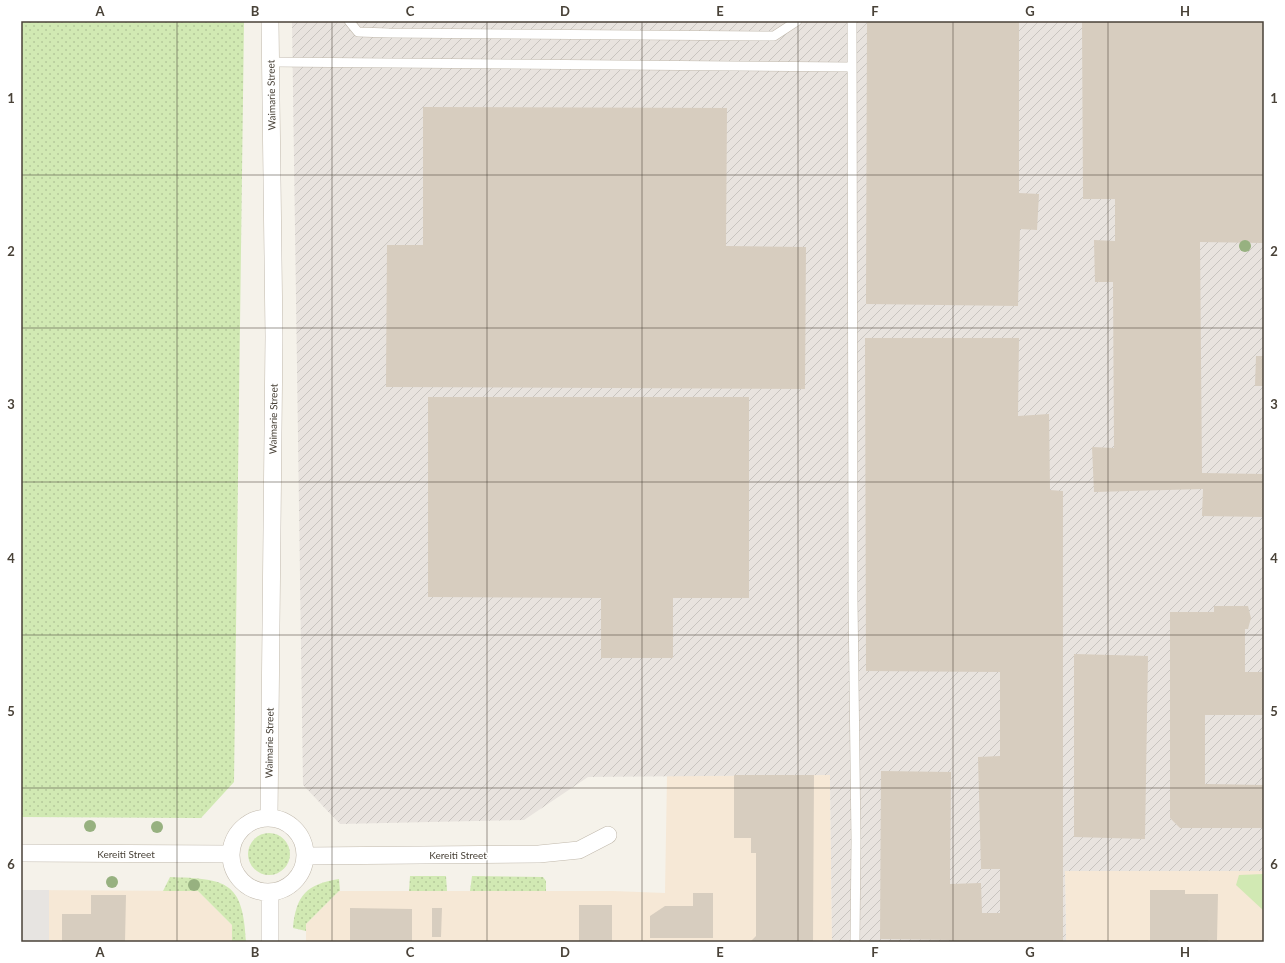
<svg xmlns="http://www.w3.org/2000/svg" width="1285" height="963" font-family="Lato,sans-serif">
	<defs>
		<pattern id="industrial-furrows" width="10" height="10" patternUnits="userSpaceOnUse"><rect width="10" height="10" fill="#e8e3de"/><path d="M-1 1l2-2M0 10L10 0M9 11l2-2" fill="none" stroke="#c8c4bf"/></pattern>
		<pattern id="grass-dots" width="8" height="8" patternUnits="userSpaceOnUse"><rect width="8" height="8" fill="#d1e9b3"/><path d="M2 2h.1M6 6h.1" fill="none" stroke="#b5c99b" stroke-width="1.8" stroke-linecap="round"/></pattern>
	</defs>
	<rect width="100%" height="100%" fill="#f5f2ea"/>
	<path fill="#f6e8d6" d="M830,775L832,942H306V924L339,891H613L665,893L667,776Z
		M1065,871H1264V942H1066Z
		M21,890L198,891L232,925V942H21Z"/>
	<path fill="url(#industrial-furrows)" d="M292,21H1264V871H1065L1066,942H832L830,775L588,777L524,820L340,824L303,785Z"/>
	<path fill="url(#grass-dots)" d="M21,21H244L234,782L201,818L21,817Z
		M248 854a21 21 0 1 1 42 0a21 21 0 1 1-42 0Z
		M410,876H446L447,891H409Z
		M472,876L543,877L546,881V891H470Z
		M170,877C227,879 243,881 246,942H232V925L198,891H163Z
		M339,879L340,891H339L306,924V931L293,928C296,895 307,884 339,879Z"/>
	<path fill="#d1e9b3" d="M1264,874V911L1236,885L1239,875Z"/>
	<path fill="#e7e4e1" d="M21,890H49V942H21Z"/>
	<path fill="#d7cdbf" d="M867,21H1019V193L1039,194L1037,230L1020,229L1018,306L866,304Z
		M1082,21H1264V243L1200,242L1202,473L1264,474V517L1202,516L1203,489L1094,492L1092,447L1114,448L1113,282H1095L1094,240L1115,241V199H1083Z
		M423,107L727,108L726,246L806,247L805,389L386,387L387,245H423Z
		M865,338H1019L1018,416L1049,414L1050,490L1063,491V942H950V940L880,939L881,771L951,772L950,884L981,883L982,913H1000V869H981L978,757L1000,756V672L866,671Z
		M1256,356H1264V386H1255Z
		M428,397H749V598H673V658H601V598L428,597Z
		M1214,606H1248L1251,618L1248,629H1245V672H1264V715H1205V784L1264,785V828H1180L1170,818V612H1214Z
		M1074,654L1148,656L1145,839L1074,837Z
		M734,775H814L813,942H750L756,936V853H751V838H734Z
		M1150,890H1185V894H1218L1217,940H1208V942H1150Z
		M693,893H713V938H650V916L665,906H693Z
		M91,895H126L125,942H62V914H91Z
		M579,905H612V942H579Z
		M350,908L412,909V942H350Z
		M432,908H442L441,937H432Z"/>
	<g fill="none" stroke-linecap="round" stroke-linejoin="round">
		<defs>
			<path id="service" d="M349,21L358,32L389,33L774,36L797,21
				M852,21L853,600L856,841L855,942
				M271,62L852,67"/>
			<path id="minor" d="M269,818L274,336L270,21
				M231 855a37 37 0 1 1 74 0a37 37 0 1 1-74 0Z
				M21,853L231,854
				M305,856L539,854L579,850L608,835
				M270,892V942"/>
		</defs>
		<use href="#service" stroke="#c1b9ac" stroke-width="10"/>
		<use href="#minor" stroke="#c1b9ac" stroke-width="18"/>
		<use href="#service" stroke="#fff" stroke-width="9"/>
		<use href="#minor" stroke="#fff" stroke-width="17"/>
	</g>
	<g fill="#97b180">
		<circle cx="1245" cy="246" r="6"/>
		<circle cx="90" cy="826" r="6"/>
		<circle cx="157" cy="827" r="6"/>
		<circle cx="112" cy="882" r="6"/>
		<circle cx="194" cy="885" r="6"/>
	</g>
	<path fill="none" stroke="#494238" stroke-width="1" stroke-opacity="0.55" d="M177,21V942M332,21V942M487,21V942M642,21V942M798,21V942M953,21V942M1108,21V942M21,175H1264M21,328H1264M21,482H1264M21,635H1264M21,788H1264"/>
	<g text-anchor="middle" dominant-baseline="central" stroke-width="3" stroke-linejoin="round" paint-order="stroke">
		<g font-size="10" fill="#494238" stroke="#fff">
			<text transform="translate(271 95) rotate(-91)">Waimarie Street</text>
			<text transform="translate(273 419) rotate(-89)">Waimarie Street</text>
			<text transform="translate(269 743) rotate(-89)">Waimarie Street</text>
			<text x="126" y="854">Kereiti Street</text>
			<text x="458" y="855">Kereiti Street</text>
		</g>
	</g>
	<rect width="1285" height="963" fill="none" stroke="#ffffff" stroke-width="44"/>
	<rect x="22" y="22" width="1241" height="919" fill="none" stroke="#494238" stroke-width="1.5"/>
	<g font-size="13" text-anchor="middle" font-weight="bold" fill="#494238">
		<text x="100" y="16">A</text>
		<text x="255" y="16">B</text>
		<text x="410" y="16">C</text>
		<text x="565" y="16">D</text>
		<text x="720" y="16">E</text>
		<text x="875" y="16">F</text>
		<text x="1030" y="16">G</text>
		<text x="1185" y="16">H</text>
		<text x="11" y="103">1</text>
		<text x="1274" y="103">1</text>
		<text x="11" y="256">2</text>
		<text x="1274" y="256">2</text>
		<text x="11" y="409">3</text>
		<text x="1274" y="409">3</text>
		<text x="11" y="563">4</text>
		<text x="1274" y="563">4</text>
		<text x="11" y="716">5</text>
		<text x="1274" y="716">5</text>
		<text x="11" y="869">6</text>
		<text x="1274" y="869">6</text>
		<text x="100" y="957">A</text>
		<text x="255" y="957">B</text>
		<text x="410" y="957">C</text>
		<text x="565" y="957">D</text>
		<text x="720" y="957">E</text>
		<text x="875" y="957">F</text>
		<text x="1030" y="957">G</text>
		<text x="1185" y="957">H</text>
	</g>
</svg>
